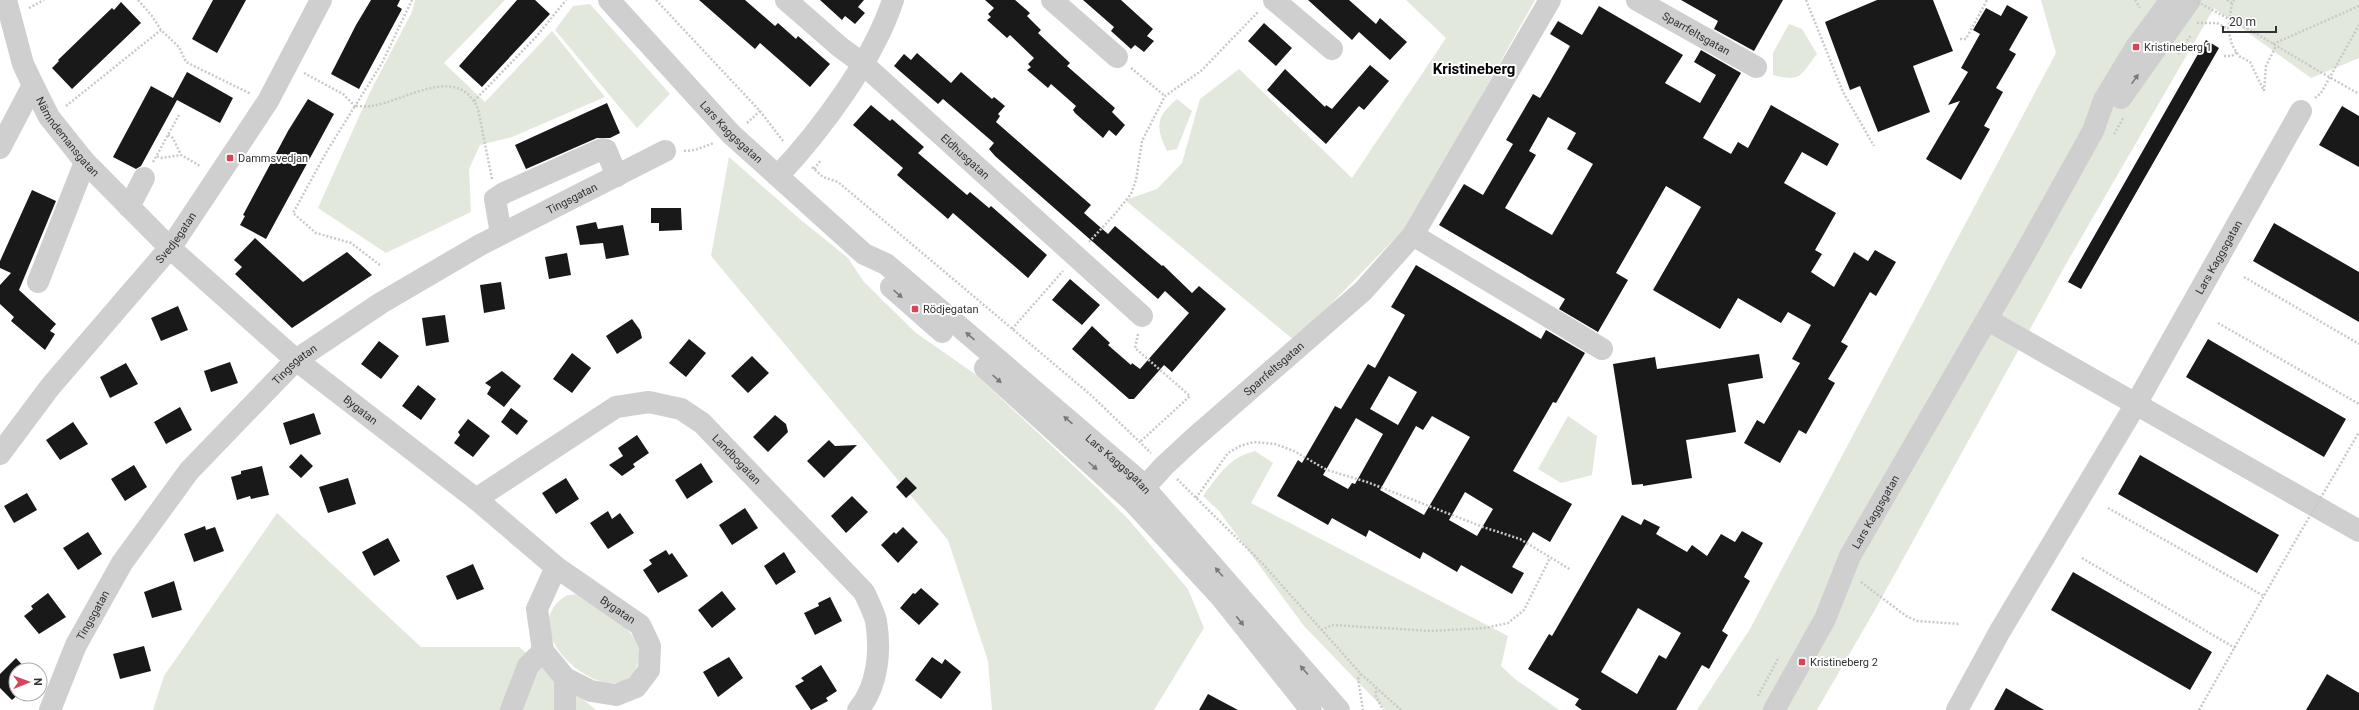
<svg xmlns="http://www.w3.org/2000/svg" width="2359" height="710" font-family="Roboto,sans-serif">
	<rect width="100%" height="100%" fill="#fff"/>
	<path fill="#e3e8dc" d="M415,0H505L444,63L485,102L552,31L605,97L512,137L480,145L469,169L471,212L386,253L318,208L371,90L412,12Z
		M1406,0H1535L1411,222L1295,341L1125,200L1157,189L1182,163L1200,99L1239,69L1352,178L1446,38Z
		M2041,0H2359V58L2311,78L2214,8L2066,264L1876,608L1817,710H1697L1750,629L2056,53Z
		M590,4L670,94L637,128L555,30L573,6Z
		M1789,24L1802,29L1817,54C1801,74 1802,83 1773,75V53Z
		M1177,99L1192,111L1177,149L1167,151C1155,126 1156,117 1177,99Z
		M729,157L801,220L848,258L864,282L916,333L975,374L1096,487L1129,520L1188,589L1204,628L1154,710H992L988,661L948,540L711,256Z
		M1568,416L1597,436L1592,475L1561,483L1538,469Z
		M1255,451L1273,463L1251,503L1508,636L1501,666L1515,679L1559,710H1385L1304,626L1219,511L1203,496C1219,475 1228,458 1255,451Z
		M277,513L421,647H519L596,710H153L164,676Z
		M567,595C571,595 578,594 582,595C589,597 596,605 602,609C622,623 654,646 632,674C605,710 509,630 567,595Z"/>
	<path fill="#191919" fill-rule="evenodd" d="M213,0H246L217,53L192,39Z
		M371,0H400L397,6L402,9L359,89L331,74L356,25Z
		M517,0H535L550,14L482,87L459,66Z
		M699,0H745L775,26L778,23L796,39L798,36L830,64L810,87L760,43L755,49Z
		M820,0H864L858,7L865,13L855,24L845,16L842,20Z
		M985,0H1015L1030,13L1027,16L1041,30L1038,33L1070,63L1067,66L1115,108L1112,112L1125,125L1116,136L1109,130L1103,138L1075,113L1073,110L1076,106L1051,84L1048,88L1027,70L1031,67L1028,64L1034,58L1010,35L1007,38L987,20L991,17L988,14L994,8Z
		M1083,0H1121L1153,29L1147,36L1154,41L1144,52L1135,45L1131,49L1111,31L1114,27Z
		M1308,0H1349L1376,24L1380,18L1407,42L1390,60L1359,32L1352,40Z
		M1681,0H1783L1754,51L1714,29L1718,21Z
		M1877,0H1933L1953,51L1913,66L1930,112L1878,132L1860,86L1850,90L1825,22Z
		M121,2L141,23L72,89L52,68L59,61L58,60L88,31L112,8L114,10Z
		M2007,5L2028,17L2009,50L2016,54L1996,88L2003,92L1984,126L1990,129L1961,180L1926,159L1960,101L1948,105L1968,72L1961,68L1980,34L1973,30L1986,8L2001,16Z
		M1599,6L1683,55L1665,83L1700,103L1716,75L1694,62L1701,50L1741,73L1703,138L1731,154L1738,142L1748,148L1771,105L1839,144L1827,166L1802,152L1784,183L1836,213L1815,250L1822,254L1811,272L1834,287L1854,252L1868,261L1875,250L1896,262L1876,296L1870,292L1841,342L1848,346L1828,379L1835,383L1806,434L1799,430L1780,463L1744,443L1757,420L1764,424L1800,363L1792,359L1811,325L1788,312L1781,323L1738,298L1720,329L1653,290L1701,207L1666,186L1616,273L1628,280L1598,332L1559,309L1565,299L1439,225L1464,184L1483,195L1513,144L1506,140L1533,94L1540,98L1549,83L1570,46L1550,34L1558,21L1582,35ZM1548,117L1576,133L1567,149L1593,164L1552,235L1505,208L1536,155L1529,151Z
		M1264,23L1292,48L1276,66L1248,41Z
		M2206,40L2219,48L2081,289L2068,282Z
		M917,53L951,83L961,72L992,99L994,97L1005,106L998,114L1000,116L996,122L1091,205L1084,213L1108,234L1115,226L1162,266L1163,265L1192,293L1199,286L1226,309L1172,372L1164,365L1134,399H1129L1072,349L1092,326L1110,343L1108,345L1131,365L1132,363L1140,369L1189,313L1165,291L1158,299L995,156L989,149L994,143L943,99L938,104L894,66L904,54L911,60Z
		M1370,65L1389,81L1364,110L1359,106L1326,144L1267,90L1285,69L1325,107L1326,105L1332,109Z
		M187,72L233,98L220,123L177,100L141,166L136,169L113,157L151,86L173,98Z
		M308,99L334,114L266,239L240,225L245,216L243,215L288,131Z
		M607,103L620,133L610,138H597L526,169L515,145Z
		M871,105L890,121L892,119L924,147L918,153L967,195L970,192L989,208L991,206L1047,255L1028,278L953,213L948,219L897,175L903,168L853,125Z
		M2342,106L2359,116V167L2319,145Z
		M32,190L56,201L19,290L56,324L50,331L55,334L45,350L11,321L14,317L0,304V285L11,273L0,268V261Z
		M651,208H681L682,230L659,231V223H651Z
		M596,222L598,229L623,225L629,255L606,259L603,243L580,245L576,226Z
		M2274,223L2359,272V322L2253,261Z
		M255,238L303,282L347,252L372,275L292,328L235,274L242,267L234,260Z
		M567,253L571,275L549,279L545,257Z
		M1416,265L1541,339L1546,330L1585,353L1556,403L1553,402L1513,471L1572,504L1550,542L1533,532L1512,567L1524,573L1512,594L1461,565L1457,572L1423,552L1420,559L1369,530L1366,537L1332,518L1328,525L1277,496L1298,460L1302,463L1335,406L1341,409L1368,364L1375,368L1405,315L1391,307ZM1389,376L1417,392L1398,425L1370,409ZM1432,416L1470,437L1424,515L1380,490L1416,426L1423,430ZM1356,418L1383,434L1355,484L1352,483L1348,489L1323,475ZM1465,492L1493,509L1477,536L1449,520Z
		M1070,279L1100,305L1082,325L1052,300Z
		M501,282L505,309L484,313L480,285Z
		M178,306L188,330L161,341L151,318Z
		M445,315L449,342L426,346L422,318Z
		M632,319L640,330L642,338L617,354L606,336Z
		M689,339L706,353L686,377L669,363Z
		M2208,339L2346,419L2324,457L2186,377Z
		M379,341L399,356L381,379L361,364Z
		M572,353L591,368L572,393L553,379Z
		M1759,354L1763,378L1728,384L1736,432L1686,440L1692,478L1643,486V484L1632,485L1613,364L1655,357L1657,369Z
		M752,356L769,373L748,393L731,376Z
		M230,362L238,383L211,392L204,371Z
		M126,363L138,384L110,398L100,377Z
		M502,371L521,386L504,407L487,394L491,387L485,383Z
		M418,385L436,399L421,420L402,406Z
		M180,407L192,430L166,444L154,422Z
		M511,408L528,421L517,435L501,422Z
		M314,413L321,434L290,445L283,423Z
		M775,415L786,424L788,432L768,452L753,437Z
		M468,419L490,436L473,457L454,443L460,435L458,432Z
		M73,422L88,444L60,460L46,440Z
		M637,435L649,453L633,464L635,467L622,476L609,465L623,456L618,448Z
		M829,440L835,446L857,445L824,478L807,461Z
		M301,454L313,466L301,478L289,467Z
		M2140,455L2279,535L2257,573L2118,494Z
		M701,463L713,482L687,499L675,480Z
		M134,465L147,487L125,501L111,479Z
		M262,466L269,495L251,499L250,496L237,500L231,477L241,474V471Z
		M906,477L917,488L906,498L896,487Z
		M348,478L356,504L328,513L319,487Z
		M566,478L579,499L556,514L542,493Z
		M27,493L37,510L14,523L4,506Z
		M852,496L868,512L846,533L831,516Z
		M745,508L758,528L732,545L719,525Z
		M608,511L612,519L620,513L634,533L608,549L590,523Z
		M1622,515L1641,525L1644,519L1660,527L1656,534L1687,552L1692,545L1707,556L1721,534L1735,542L1742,531L1763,543L1744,577L1750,581L1722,631L1728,635L1709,669L1702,665L1676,710H1582L1575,705L1579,699L1528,669L1549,634L1552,636ZM1638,608L1681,633L1666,659L1659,655L1637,694L1601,672Z
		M205,526L206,530L215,527L224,551L194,562L184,534Z
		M903,527L918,542L898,563L881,545L894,532L896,534Z
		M88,532L102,554L78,570L63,548Z
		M388,538L400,561L374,576L362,552Z
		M666,550L669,555L672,553L688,576L658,593L643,570L652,564L649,560Z
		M784,552L796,572L776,585L764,566Z
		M473,564L484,589L457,600L446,576Z
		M2073,572L2212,652L2190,690L2051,610Z
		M174,581L182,610L152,618L144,592Z
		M921,588L939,604L919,625L900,608L913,593L915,594Z
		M722,591L736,609L712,628L698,610Z
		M48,593L66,617L39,634L24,616L33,609L31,606Z
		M830,597L842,621L815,635L804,613L819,606L818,603Z
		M144,646L151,671L120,679L113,654Z
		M729,657L743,678L718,697L703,672Z
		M932,657L942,664L945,659L961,672L941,699L915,680Z
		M16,658L27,670H16V694H19L12,700L0,688V674Z
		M821,665L837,691L826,698L828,701L811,710L795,686L804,681L801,678Z
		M2327,674L2359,693V710H2306Z
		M2006,688L2044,710H1994Z
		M1208,694L1238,710H1199Z"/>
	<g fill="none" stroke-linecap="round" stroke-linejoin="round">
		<path stroke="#c9c9c9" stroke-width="2.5" stroke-dasharray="2 2" stroke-linecap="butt" d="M138,0L152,16L161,30L179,47L186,62L251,94
			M656,0L760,111L783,141
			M1806,0L1843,92L1874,146
			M2135,0L2140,8
			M2227,0L2232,3L2234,0
			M2232,3L2228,29L2232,45L2239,56L2250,62L2264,91
			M29,8L44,0
			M2197,23H2217L2228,29
			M2257,34L2310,66
			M1960,39H1966L1987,0
			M2273,44L2359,6
			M2178,54L2191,35
			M2224,56H2232L2237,52
			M1131,68L1165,96
			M304,73L343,94L355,106L382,63L412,0
			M2345,86L2359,94
			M2264,91L2266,66L2276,46
			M2315,98L2321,93L2359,25
			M474,101L536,37L566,0
			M66,106L161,30
			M747,123L760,111
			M2114,134L2124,117
			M168,135L173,138L181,155L200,166
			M684,151L695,150L714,143
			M157,156L162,158L181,155
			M153,162L179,115
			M812,167L823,177L838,182L1092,396L1151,453
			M814,169L821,160
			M1089,242L1114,215L1131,194L1136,180L1142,141L1165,96L1201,71L1258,12
			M380,265L351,243L316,233L293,213L327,151L355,106C360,106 366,107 371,106C404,102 458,62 478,109L492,179
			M2244,277L2359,344
			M2218,323L2359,404
			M1012,329L1063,271
			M1138,334L1135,348L1190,396L1140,442
			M2337,470L2359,432
			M1177,479L1262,563L1361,674L1401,710
			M1196,498L1228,453L1240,446L1254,442L1275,444L1294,451L1327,470L1367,482L1483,527L1520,539L1571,570
			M2108,508L2264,596
			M2082,558L2235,648
			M1861,582L1906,616L1917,621L1960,624
			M1321,630L1333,625L1431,631L1485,628L1508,623L1524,610L1550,558
			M1361,674L1358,679L1363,710
			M1376,687V696L1383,710
			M1758,696L1779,657
			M2199,710L2294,543"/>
		<g stroke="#cfcfcf" stroke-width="22">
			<path id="s1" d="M6,0L23,64L33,85L49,117L85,162L170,248L296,360L476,499L556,567L640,625L650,646L649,670L636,687L616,695L591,691L565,678L543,651L537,609L556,567"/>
			<path id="s2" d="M609,0L731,134L864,254L886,264L905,280L1136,478L1339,710"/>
			<path id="s3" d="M786,0L840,47L863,64L1142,316"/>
			<path d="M1052,0L1117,57"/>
			<path d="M1274,0L1332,49"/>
			<path id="s4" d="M1637,0L1756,67"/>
			<path d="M2121,98L2190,0"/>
			<path d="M0,148L33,85"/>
			<path d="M778,176C821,130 874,59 893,0"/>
			<path d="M129,207L144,178"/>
			<path d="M501,234L495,199L504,193L602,149L606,150L617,176"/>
			<path d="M1413,235L1602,349"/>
			<path d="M38,282L85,162"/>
			<path d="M891,287L942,332"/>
			<path d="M1988,320L2359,531"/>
			<path d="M985,368L1132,501L1220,596L1311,710"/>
			<path id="s5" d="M0,454L50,387L173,244L268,101L321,0"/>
			<path id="s6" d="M476,499L616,407L649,402L681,409L702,423L864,592C868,601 874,612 876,621C881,651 878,686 858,710"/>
			<path id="s7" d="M1132,501L1164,466L1193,439L1363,291L1413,235L1550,0"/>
			<path d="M565,678V710"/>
			<path id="s8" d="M50,710L76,645L122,563L189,471L296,360L381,303L480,245L665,151"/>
			<path d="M511,710L528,666L543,651"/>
			<path id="s9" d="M1774,710L1825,619L1850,556L2024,255L2093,131L2104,100L2136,47L2171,0"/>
			<path id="s10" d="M1957,710L2000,631L2136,404L2301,111"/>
		</g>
		<path stroke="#c9c9c9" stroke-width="2.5" stroke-dasharray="2 2" stroke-linecap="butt" d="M2194,0L2257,34
			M2310,66L2345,86
			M2294,543L2337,470"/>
	</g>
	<defs><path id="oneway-solid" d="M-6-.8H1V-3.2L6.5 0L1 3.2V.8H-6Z"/></defs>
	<g fill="#797979">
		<use href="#oneway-solid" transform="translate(2135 79) rotate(-55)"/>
		<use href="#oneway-solid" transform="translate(898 294) rotate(42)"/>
		<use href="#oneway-solid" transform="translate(970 336) rotate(-139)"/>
		<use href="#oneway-solid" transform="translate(997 379) rotate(42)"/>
		<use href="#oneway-solid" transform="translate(1068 420) rotate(-139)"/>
		<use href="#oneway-solid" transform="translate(1093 466) rotate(42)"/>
		<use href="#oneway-solid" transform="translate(1219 572) rotate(-131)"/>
		<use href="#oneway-solid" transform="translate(1240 621) rotate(52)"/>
		<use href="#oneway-solid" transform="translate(1304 670) rotate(-131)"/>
	</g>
	<g fill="#da4458" stroke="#fff" stroke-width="1.5">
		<rect x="2132" y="43" width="8" height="8" rx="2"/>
		<rect x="226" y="154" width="8" height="8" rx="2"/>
		<rect x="911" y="305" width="8" height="8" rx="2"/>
		<rect x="1798" y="658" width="8" height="8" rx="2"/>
	</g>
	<g text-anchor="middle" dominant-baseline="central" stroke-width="4" stroke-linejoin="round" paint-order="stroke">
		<g font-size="11" fill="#323232" stroke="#fff">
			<text stroke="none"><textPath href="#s4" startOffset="68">Sparrfeltsgatan</textPath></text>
			<text stroke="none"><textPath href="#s2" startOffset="180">Lars Kaggsgatan</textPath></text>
			<text stroke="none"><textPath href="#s1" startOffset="152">Nämndemansgatan</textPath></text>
			<text stroke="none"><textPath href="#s3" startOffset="238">Eldhusgatan</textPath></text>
			<text stroke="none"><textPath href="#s8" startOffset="752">Tingsgatan</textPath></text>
			<text stroke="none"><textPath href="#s5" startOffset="279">Svedjegatan</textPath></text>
			<text stroke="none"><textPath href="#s10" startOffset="523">Lars Kaggsgatan</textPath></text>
			<text stroke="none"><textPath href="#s8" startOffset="428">Tingsgatan</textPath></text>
			<text stroke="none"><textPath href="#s7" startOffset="194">Sparrfeltsgatan</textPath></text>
			<text stroke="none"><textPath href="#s1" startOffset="554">Bygatan</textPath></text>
			<text stroke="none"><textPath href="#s6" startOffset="309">Landbogatan</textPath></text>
			<text stroke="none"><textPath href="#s2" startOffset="691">Lars Kaggsgatan</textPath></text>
			<text stroke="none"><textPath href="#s9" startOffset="223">Lars Kaggsgatan</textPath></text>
			<text stroke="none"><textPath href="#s1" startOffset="880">Bygatan</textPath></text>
			<text stroke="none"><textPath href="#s8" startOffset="104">Tingsgatan</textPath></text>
		</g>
		<g font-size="11" fill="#323232" stroke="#fff" text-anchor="start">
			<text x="2144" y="47">Kristineberg 1</text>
			<text x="238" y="158">Dammsvedjan</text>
			<text x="923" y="309">Rödjegatan</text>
			<text x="1810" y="662">Kristineberg 2</text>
		</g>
		<g font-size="15" font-weight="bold" fill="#000" stroke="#fff">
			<text x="1474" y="69">Kristineberg</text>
		</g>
	</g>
	<g transform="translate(28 682) rotate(89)"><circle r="19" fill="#ffffff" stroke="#adadad"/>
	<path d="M0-3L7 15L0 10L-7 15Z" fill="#da4458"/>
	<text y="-6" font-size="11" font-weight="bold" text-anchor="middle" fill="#323232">N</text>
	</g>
	<path d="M2223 26v6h53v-6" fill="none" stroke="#323232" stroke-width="2"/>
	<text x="2229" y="26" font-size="12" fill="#323232" stroke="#ffffff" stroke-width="3" paint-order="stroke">20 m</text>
</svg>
